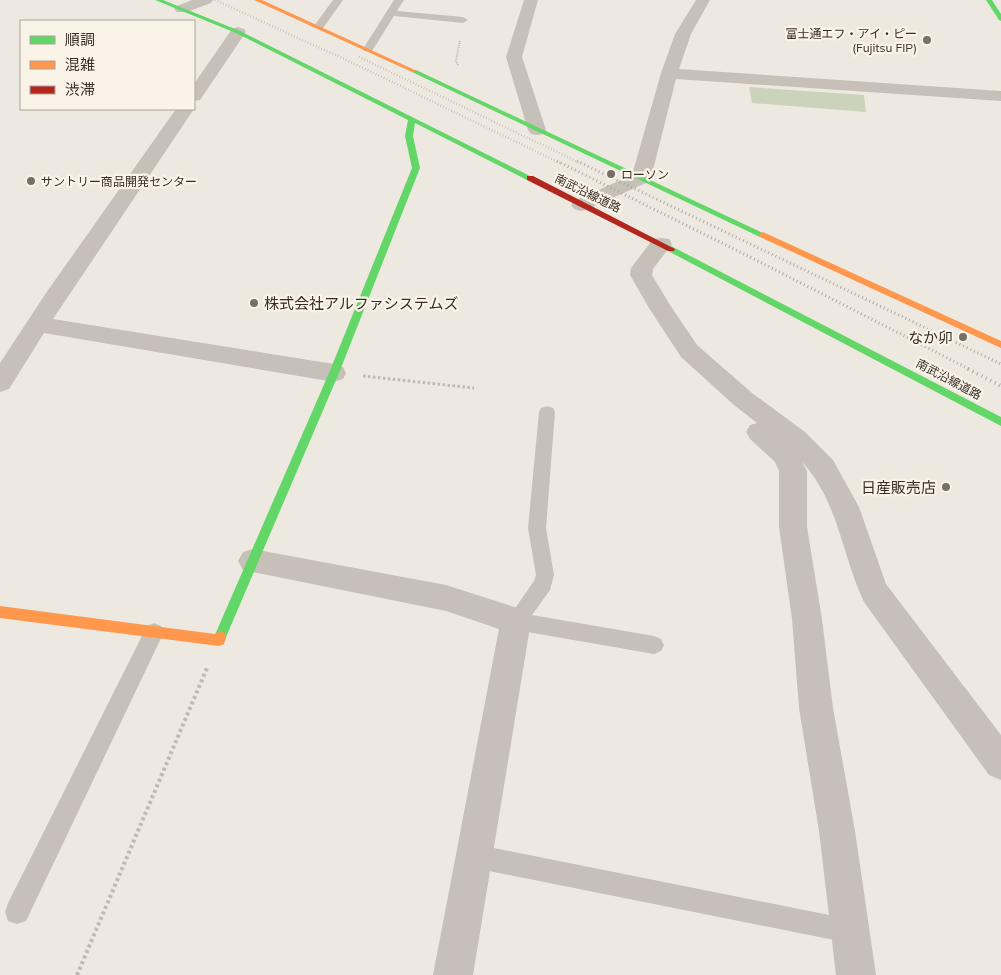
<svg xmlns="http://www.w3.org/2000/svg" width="1001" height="975" font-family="Mulish,'Noto Sans JP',sans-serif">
	<rect width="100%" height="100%" fill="#ede9e0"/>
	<path fill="#cbd4ba" d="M749,87L864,95L866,112L752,103Z"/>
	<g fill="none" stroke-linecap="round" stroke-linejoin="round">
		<path stroke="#bfb9b1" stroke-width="2" stroke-dasharray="1 1" stroke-linecap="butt" d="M458,65L456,61L460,40"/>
		<path stroke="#bfb9b1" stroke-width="3" stroke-dasharray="2.5 2.5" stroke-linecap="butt" d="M363,376L474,388"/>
		<path stroke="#bfb9b1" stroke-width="4" stroke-dasharray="3 3" stroke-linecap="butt" d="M77,975L207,668"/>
		<path fill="#c6c0b9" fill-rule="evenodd" d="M333,0H343L323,28H315L314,26Z
			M394,0H404L397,11L463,17L468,20L463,23L394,16L372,51H364L363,49Z
			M547,406L553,408L555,412L546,528L554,575L550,590L532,615L654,636L661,639L664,645L661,651L654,654L516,630L509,627L506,621L534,581L536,575L528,528L539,412L541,408Z
			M154,623L161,626L164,632L26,921L17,924L8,921L5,912L8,903L147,626Z
			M474,844L849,919L858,922L861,931L858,940L849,943L474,868L466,864L462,856L466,848Z"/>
		<path fill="#c6c0b9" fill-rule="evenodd" d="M192,0H213L211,3L187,12H177L174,9L177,6Z
			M524,0H538L522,57L546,130L543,134L537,135L531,134L528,130L506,57Z
			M696,0H710L691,34L679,69L1001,91V101L676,79L651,178L648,182L588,209L581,211L574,209L571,205L574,201L632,175L661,73L675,34Z
			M238,27L244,29L246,32L200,100L194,101V84L232,29Z
			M176,109H194L53,319L334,364L343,367L346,373L343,379L334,382L44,333L9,389L0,392V363L46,293Z
			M661,238L669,239L672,244L653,269L652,275L670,305L697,345L752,393L805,432L833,460L859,507L886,584L1001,735V780L989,775L864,602C842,556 838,500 802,462L807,471V527L822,619L833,708L855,831L876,975H836L819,831L799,708L792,619L779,527V471L775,462L750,439L746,432L750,425L757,423L734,405L681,357L649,308L630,275L631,268L653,239Z
			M253,549L446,585L527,611L531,621L473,975H433L499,629L446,611L243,570L238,561L243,552Z"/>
		<path fill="#63d668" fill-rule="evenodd" d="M155,0H163L240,31L534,178L527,180L415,123L413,136L420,168L339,373L226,637L225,641L220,643L215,641L214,637L329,373L412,168L405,136L408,120L236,33Z
			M986,0H992L1001,14V21L999,20Z
			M412,70H416L767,235L766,237H760L412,72Z
			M671,246L1001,417V426L668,251V247Z"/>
		<path fill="#ff974d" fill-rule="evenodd" d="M254,0H262L417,71L412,72Z
			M763,232L1001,341V348L760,237L759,235Z
			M0,606L215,634L220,631L225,633L226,637L224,644L219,646L0,618Z"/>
		<path fill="#b3261e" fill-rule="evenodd" d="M527,176H533L675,249L674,251H668L527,180Z"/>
		<path stroke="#aea9a3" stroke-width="2.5" stroke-dasharray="0.5 2.5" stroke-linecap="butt" d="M215,0L357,65L560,163
			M359,57L580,163"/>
		<path stroke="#aea9a3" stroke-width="3" stroke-dasharray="1 3" stroke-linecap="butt" d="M557,161L750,257L971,370
			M577,161L1001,364"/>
		<path stroke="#aea9a3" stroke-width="4" stroke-dasharray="1 4" stroke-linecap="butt" d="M968,369L1001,386"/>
	</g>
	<g fill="#776f68" stroke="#faf3e7" stroke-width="2">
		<circle cx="927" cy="40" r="5"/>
		<circle cx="611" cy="174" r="5"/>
		<circle cx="31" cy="181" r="5"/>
		<circle cx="254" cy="303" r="5"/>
		<circle cx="963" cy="337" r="5"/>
		<circle cx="946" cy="487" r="5"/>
	</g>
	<g text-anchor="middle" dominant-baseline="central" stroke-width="4.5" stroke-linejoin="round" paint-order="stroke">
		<g font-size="12" fill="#372e27" stroke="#faf3e7" text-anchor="start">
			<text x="917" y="33" text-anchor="end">富士通エフ・アイ・ピー<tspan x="917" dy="14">(Fujitsu FIP)</tspan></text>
			<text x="621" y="174">ローソン</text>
			<text x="41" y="181">サントリー商品開発センター</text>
		</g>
		<g font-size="12" fill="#372e27" stroke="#faf3e7">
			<text transform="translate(588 193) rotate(26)">南武沿線道路</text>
			<text transform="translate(949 379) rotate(28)">南武沿線道路</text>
		</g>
		<g font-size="15" fill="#372e27" stroke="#faf3e7" text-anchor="end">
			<text x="264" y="303" text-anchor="start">株式会社アルファシステムズ</text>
			<text x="953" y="337">なか卯</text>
			<text x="936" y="487">日産販売店</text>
		</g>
	</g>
	<rect x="20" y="20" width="175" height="90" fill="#faf3e7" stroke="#aca49a"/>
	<rect x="30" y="36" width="25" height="8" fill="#63d668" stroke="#aca49a"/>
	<text x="65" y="45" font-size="15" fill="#372e27">順調</text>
	<rect x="30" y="61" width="25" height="8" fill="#ff974d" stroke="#aca49a"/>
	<text x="65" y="70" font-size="15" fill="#372e27">混雑</text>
	<rect x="30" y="86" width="25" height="8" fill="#b3261e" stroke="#aca49a"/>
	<text x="65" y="95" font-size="15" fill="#372e27">渋滞</text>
</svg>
